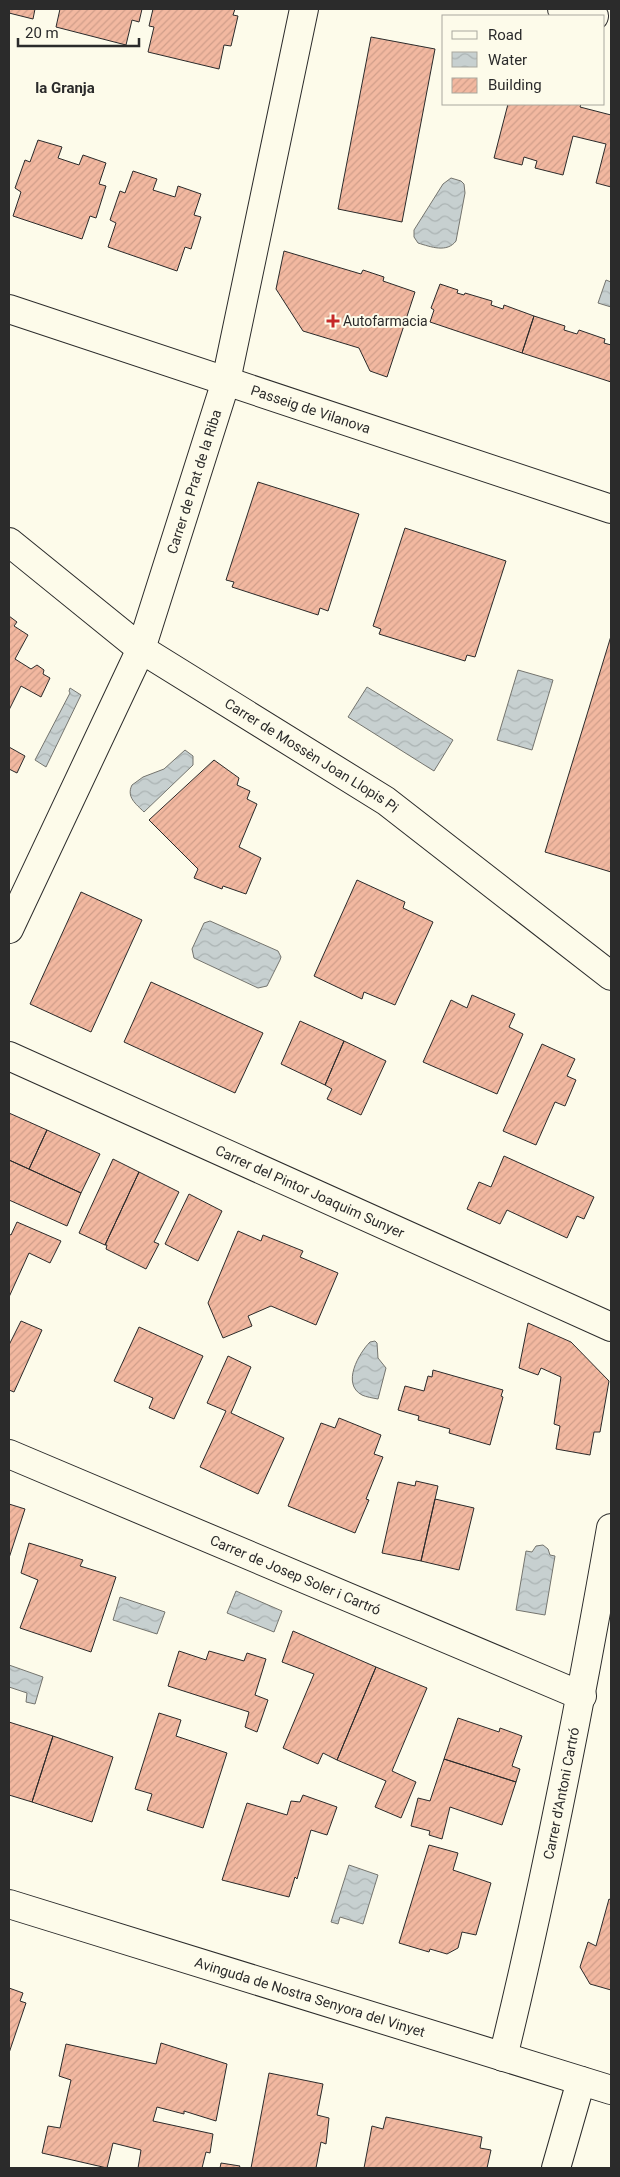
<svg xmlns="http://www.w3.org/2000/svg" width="620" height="2177" font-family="Roboto,sans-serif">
	<defs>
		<pattern id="water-waves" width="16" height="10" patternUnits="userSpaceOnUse" patternTransform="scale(1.25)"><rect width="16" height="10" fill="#c7d0d0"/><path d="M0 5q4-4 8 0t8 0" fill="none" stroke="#abb3b3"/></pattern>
		<pattern id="building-hatch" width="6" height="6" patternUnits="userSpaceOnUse" patternTransform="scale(1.25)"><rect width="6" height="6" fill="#f2b8a0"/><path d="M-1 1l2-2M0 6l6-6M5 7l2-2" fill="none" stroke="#d09e8a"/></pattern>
	</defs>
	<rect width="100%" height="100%" fill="#fdfbea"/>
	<path fill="url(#water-waves)" stroke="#74746e" d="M451,178L461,181L464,184L465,193L456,241C447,253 431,247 418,243L414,237V230L443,184Z
		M606,280L611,282V307L598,303Z
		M518,670L553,680L532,750L497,740Z
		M367,687L453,740L434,771L348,717Z
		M70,688L81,695L46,767L35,760L70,693L69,691Z
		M185,750L193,756V765L144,812C136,804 126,797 132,785L143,777L164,769Z
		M210,921L278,951L281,957L280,960L267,986L258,988L194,958L192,949L204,923Z
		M375,1341L377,1343L378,1358L386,1368L378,1399C373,1398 366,1397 362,1395C341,1384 359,1353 370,1342Z
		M543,1545L548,1549L550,1555L555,1556L545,1615L516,1610L526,1551L532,1552L536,1546Z
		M236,1591L282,1611L274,1632L227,1613Z
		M120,1597L165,1612L157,1634L113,1620Z
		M9,1665L43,1677L35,1704L26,1702L27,1693L9,1687Z
		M349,1865L378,1875L363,1924L340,1917L338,1924L331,1922Z"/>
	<path fill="url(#building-hatch)" stroke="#2b2b2b" d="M9,9H35L33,19L9,13Z
		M60,9H142L139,22L132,20L126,45L56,27Z
		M153,9H235L233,15L238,16L231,46L224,45L219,69L148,52L154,27L149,26Z
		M371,37L435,49L402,222L338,209Z
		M508,104H581L580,107L611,115V187L596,183L606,144L573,136L563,175L535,168L537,161L524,157L522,165L494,158Z
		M38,140L62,147L58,158L79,165L83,155L106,163L99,184L106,186L96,218L90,216L82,239L13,216L21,192L15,188L25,160L30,162Z
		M133,171L157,179L153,190L175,197L178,186L201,194L194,215L201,217L191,249L185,247L177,271L108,247L116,223L110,220L120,191L125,193Z
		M284,251L361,274L363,270L384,277L383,281L415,292L387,377L370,371L359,348L303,331L276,289Z
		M440,284L458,290L457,293L464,295L465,293L492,301L491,305L503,309L504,305L534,316L522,353L430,322L434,310L431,308Z
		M534,316L565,326L564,330L577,334L579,330L605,339L604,343L611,345V382L522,353Z
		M258,482L359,514L328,611L320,608L318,615L232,587L234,582L226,580Z
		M405,528L506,561L475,657L467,655L465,661L379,634L381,629L373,626Z
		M9,616L17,622L14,626L28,635L15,659L31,669L37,665L44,670L43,674L50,678L41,697L21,686L9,710Z
		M611,636V872L545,852Z
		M9,747L25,756L17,773L9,769Z
		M214,760L239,778L237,785L250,791L247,799L257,804L239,847L261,858L246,894L223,886L222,889L194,878L198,869L149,820Z
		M357,880L405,902L403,908L433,922L395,1005L364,992L362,999L314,976Z
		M81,892L142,920L91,1032L30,1004Z
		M151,982L263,1033L235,1093L124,1042Z
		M472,995L515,1014L509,1027L523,1034L497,1094L423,1062L451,1000L467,1008Z
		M300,1021L344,1041L325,1085L281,1064Z
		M344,1041L386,1061L361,1115L327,1099L332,1089L325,1085Z
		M542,1044L575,1059L567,1076L576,1080L565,1106L555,1102L536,1145L503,1131Z
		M9,1113L47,1130L29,1169L9,1160Z
		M47,1130L100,1154L81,1193L29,1169Z
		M504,1156L594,1197L584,1219L577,1216L567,1238L507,1210L500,1224L467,1209L479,1182L491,1187Z
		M113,1159L139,1172L105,1245L79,1233Z
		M9,1160L81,1193L67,1226L9,1200Z
		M139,1172L179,1192L154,1242L159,1244L146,1269L106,1249L107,1245H105Z
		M189,1194L222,1211L198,1261L165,1244Z
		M17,1222L61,1241L50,1263L29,1253L9,1297V1234L11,1235Z
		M238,1231L261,1241L263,1235L303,1251L300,1257L338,1273L316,1325L271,1306L248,1316L252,1326L223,1338L208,1303Z
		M21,1321L42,1330L14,1392L9,1390V1345Z
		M528,1323L571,1342L609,1381L600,1432H594L590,1455L556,1449L560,1426L554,1424L561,1377L541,1368L538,1375L519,1368Z
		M139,1327L203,1356L174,1419L149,1408L153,1398L114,1381Z
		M228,1356L251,1367L231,1413L284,1438L258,1494L200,1467L226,1411L207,1403Z
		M433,1370L503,1390L501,1396L503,1397L490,1445L449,1433L450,1429L418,1420L419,1416L398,1410L405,1386L424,1391L428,1376L432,1377Z
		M339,1418L381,1435L374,1454L383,1457L366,1499L369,1500L355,1533L288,1506L321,1423L335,1428Z
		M416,1481L438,1486L421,1561L382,1553L398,1482L415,1486Z
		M435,1499L474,1508L459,1570L421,1561Z
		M9,1504L25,1509L9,1558Z
		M29,1543L83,1560L80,1566L116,1577L91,1652L20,1628L38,1580L21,1573Z
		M293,1631L376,1667L337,1760L323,1753L318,1764L283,1748L314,1674L282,1662Z
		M179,1651L206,1660L209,1651L244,1661L247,1653L266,1659L255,1695L268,1700L257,1732L245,1727L249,1712L168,1686Z
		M376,1667L427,1688L392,1771L416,1782L401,1818L375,1807L386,1781L337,1760Z
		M159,1713L181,1720L176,1736L227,1753L203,1828L147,1810L152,1794L135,1789Z
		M458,1718L499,1732L500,1728L522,1736L512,1766L520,1769L516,1782L444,1759Z
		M9,1722L53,1736L32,1802L9,1795Z
		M53,1736L113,1757L92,1822L32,1802Z
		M444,1759L516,1782L502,1825L450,1807L442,1839L429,1835L430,1831L411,1826L418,1798L430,1801Z
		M303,1795L337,1807L327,1835L311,1830L297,1879L295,1877L289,1897L222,1880L247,1803L287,1815L291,1801L300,1802Z
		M429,1845L458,1853L453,1870L491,1883L476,1935L462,1932L458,1948L447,1954L430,1949L429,1952L399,1943Z
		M609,1899L611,1900V1990L590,1984L580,1967L588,1942L596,1946Z
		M9,1988L23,1993L20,2001L26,2003L9,2053Z
		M161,2043L227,2064L216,2121L184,2111V2114L157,2107L153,2121L213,2134L210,2153L206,2152L202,2168H138L141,2150L113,2143L107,2168L42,2153L48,2126L60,2128L71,2080L59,2076L66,2044L156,2064Z
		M269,2073L323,2084L317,2115L329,2118L326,2144L321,2142L316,2168H251Z
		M386,2117L482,2137L480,2148L491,2150L487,2168H364L372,2126L383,2129Z
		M221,2163L240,2166L239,2168H220Z"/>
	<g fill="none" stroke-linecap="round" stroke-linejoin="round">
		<defs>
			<g id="minor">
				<path d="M562,9L594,16"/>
				<path id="s1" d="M9,542L141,649L386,801L611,976"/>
				<path id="s2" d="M9,929L141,649L226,381L304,9"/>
				<path id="s3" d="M9,1056L611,1327"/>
				<path id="s4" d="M9,1454L582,1696"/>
				<path id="s5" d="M503,2057C546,1882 580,1705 611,1528"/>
				<path d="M556,2168L581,2081"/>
			</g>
			<g id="tertiary">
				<path id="s6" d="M9,309L611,509"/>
				<path id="s7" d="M9,1904L611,2090"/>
			</g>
		</defs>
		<use href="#minor" stroke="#2b2b2b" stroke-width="30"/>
		<use href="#tertiary" stroke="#2b2b2b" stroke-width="30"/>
		<use href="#minor" stroke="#fdfbea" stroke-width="28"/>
		<use href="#tertiary" stroke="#fdfbea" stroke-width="28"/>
	</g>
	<path fill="#c62828" stroke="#fdfbea" stroke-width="2" d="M330.5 313.5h5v5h5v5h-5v5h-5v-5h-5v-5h5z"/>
	<g text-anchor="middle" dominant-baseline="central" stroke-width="4" stroke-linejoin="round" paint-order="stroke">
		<g font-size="14" fill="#2b2b2b" stroke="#fdfbea" text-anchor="start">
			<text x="343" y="321">Autofarmacia</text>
		</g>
		<g font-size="14" fill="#2b2b2b" stroke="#fdfbea">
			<text stroke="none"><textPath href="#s6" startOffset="318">Passeig de Vilanova</textPath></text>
			<text stroke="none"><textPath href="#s2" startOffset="485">Carrer de Prat de la Riba</textPath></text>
			<text stroke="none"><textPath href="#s1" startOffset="371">Carrer de Mossèn Joan Llopis Pi</textPath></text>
			<text stroke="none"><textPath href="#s3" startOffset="330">Carrer del Pintor Joaquim Sunyer</textPath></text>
			<text stroke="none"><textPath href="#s4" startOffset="311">Carrer de Josep Soler i Cartró</textPath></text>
			<text stroke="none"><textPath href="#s5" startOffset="270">Carrer d'Antoni Cartró</textPath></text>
			<text stroke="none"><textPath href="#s7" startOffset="315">Avinguda de Nostra Senyora del Vinyet</textPath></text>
		</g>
		<g font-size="15" font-weight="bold" fill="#2b2b2b" stroke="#fdfbea">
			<text x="65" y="88">la Granja</text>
		</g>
	</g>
	<rect width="620" height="2177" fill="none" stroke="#2b2b2b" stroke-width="20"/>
	<rect x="442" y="15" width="162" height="90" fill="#fdfbea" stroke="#a9a89e"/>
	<rect x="452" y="31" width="25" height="8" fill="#fdfbea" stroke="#a9a89e"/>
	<text x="488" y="40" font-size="15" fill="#2b2b2b">Road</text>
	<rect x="452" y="52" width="25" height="15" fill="url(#water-waves)" stroke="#a9a89e"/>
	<text x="488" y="65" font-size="15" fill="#2b2b2b">Water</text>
	<rect x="452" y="78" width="25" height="15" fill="url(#building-hatch)" stroke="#a9a89e"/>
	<text x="488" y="90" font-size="15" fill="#2b2b2b">Building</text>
	<path d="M18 38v8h121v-8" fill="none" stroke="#2b2b2b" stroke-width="2.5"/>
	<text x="25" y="38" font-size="15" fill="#2b2b2b" stroke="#fdfbea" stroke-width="4" paint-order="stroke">20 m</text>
</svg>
